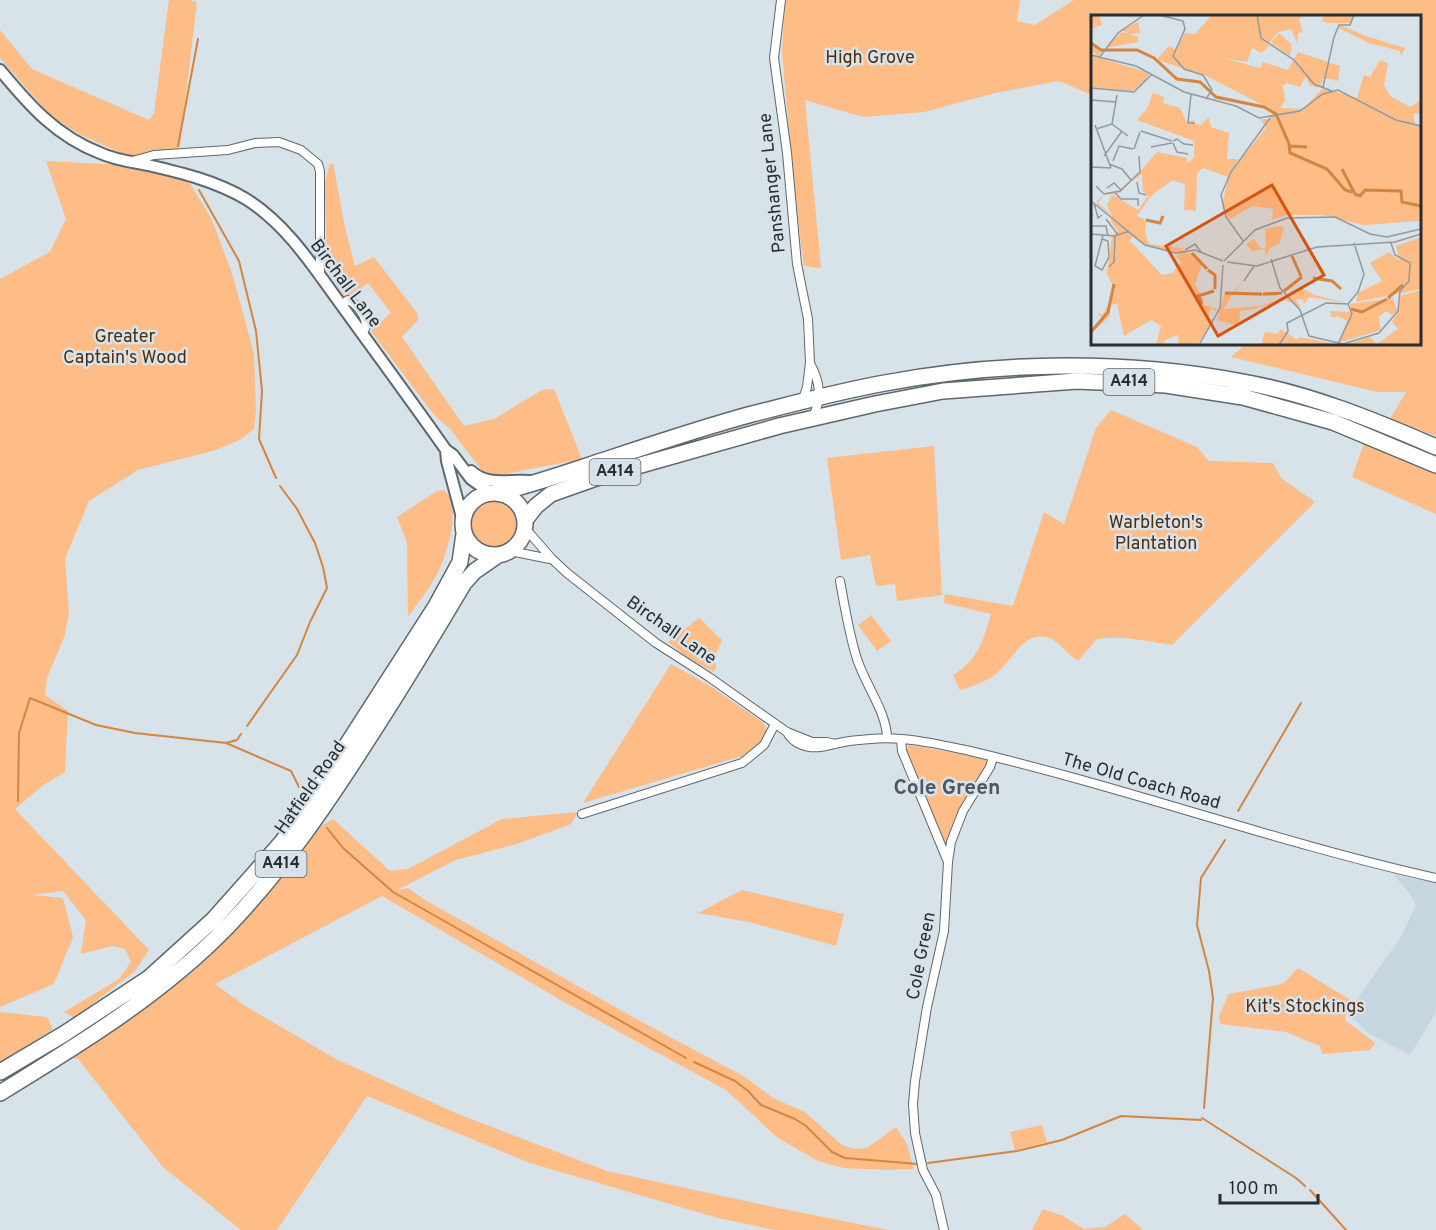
<svg xmlns="http://www.w3.org/2000/svg" width="1436" height="1230" font-family="Overpass,sans-serif">
	<rect width="100%" height="100%" fill="#d7e2e9"/>
	<path fill="#c5d6e1" d="M1393,874L1436,883V1012L1410,1055L1370,1034L1358,1023L1346,1015L1401,937L1416,905L1411,895Z"/>
	<path fill="#febc86" d="M169,0H189L197,2L179,153L137,160L79,134L51,116L0,58V30L32,69L149,120L154,113Z
		M785,0H1020L1017,21L1035,25L1074,0H1436V436L1390,419L1406,392H1377L1231,357L1246,344H1273L1287,346L1281,344H1420V16H1092V95L1059,81L995,93L924,112L863,117L805,100L821,268L804,266L794,189L782,52Z
		M46,161L124,165L188,180L212,220L233,276L254,354L256,410L254,429L241,439L216,450L138,470L89,501L65,559L69,612L65,635L47,678L45,695L68,711L65,772L42,786L15,809L149,950L134,972L74,1018L64,1012L119,979L131,962L125,949L112,946L81,954L86,920L63,891L33,895L63,898L73,937L54,984L0,1007V279L50,252L66,219Z
		M333,163L345,228L355,266L374,257L417,313L418,320L402,337L464,426L494,419L542,390L554,389L582,459L501,475L483,472L451,430L434,415L371,331L391,313L368,283L346,299L327,269L325,184L329,165Z
		M1111,410L1197,447L1209,461L1273,463L1281,478L1315,502L1172,645C1147,641 1122,635 1097,639L1078,661C1068,655 1062,645 1053,640C1026,626 1014,658 998,672C988,681 972,687 960,690L953,675C979,659 983,641 991,614L944,603L945,594L1013,606L1044,512L1064,524L1096,428Z
		M1365,441L1436,473V514L1352,477Z
		M934,446L942,595L897,601L895,584L876,586L870,555L841,560L827,458Z
		M444,490C462,505 448,551 439,570C432,586 418,602 408,617L407,543L397,517L437,491Z
		M469 524a25 25 0 1 1 50 0a25 25 0 1 1-50 0Z
		M871,615L891,641L877,651L858,625Z
		M699,618L722,640L715,656L716,666L714,672L691,660L668,642Z
		M671,664L710,686L764,723L767,732L761,742L742,756L583,803Z
		M909,745L961,754L989,761L946,852L907,755L906,750Z
		M578,812L571,824L517,844L456,860L397,890L408,888L425,900L640,1021L745,1077L773,1098L805,1112L842,1145L854,1149L867,1148L896,1127L907,1144L914,1169L887,1170L844,1168L818,1161L778,1138L726,1090L566,1003L382,896L215,984L247,1007L336,1059L458,1114L607,1171L773,1207L888,1230H775L718,1218L530,1163L367,1096L277,1230H241L163,1167L78,1059L72,1058L182,975L279,878L320,827L333,819L390,871L408,869L502,819Z
		M742,890L844,914L836,946L749,922L698,913Z
		M1298,968L1349,999L1345,1020L1375,1043L1370,1050L1322,1054L1320,1046L1286,1032L1220,1024L1219,1016L1229,994L1278,985L1285,982Z
		M0,1012L47,1017L53,1029L0,1064Z
		M1042,1125L1047,1142L1015,1150L1010,1132Z
		M1043,1209L1063,1216L1084,1229L1105,1227L1125,1214L1143,1230H1032Z"/>
	<g fill="none" stroke-linecap="round" stroke-linejoin="round">
		<path stroke="#d38642" stroke-width="2" d="M178,146L198,39
			M199,190L239,261L256,331L262,391L259,439L276,478
			M247,726L297,655L310,622L327,588L323,567L315,543L297,509L280,486
			M241,734L237,740L226,743L291,771L299,787
			M18,801L19,733L30,698L96,725L135,733L226,743
			M1238,811L1301,703
			M327,828L343,848L393,892L686,1058
			M694,1062L735,1081L748,1091L761,1105L795,1119L806,1126L832,1152L845,1158L918,1164
			M1204,1108L1213,998L1209,971L1197,925L1201,878L1225,840
			M1202,1118L1296,1178L1305,1186
			M928,1163L1017,1151L1062,1140L1121,1116L1201,1120
			M1310,1190L1346,1230"/>
		<defs>
			<path id="street" d="M781,0L774,58L787,153L797,264L808,319L810,363L807,387L802,402
				M132,161L154,155L228,150L255,143L279,142L301,150L318,164L320,171V277
				M341,305L348,300C359,305 372,323 362,333
				M810,363C820,382 823,399 812,418
				M525,528L552,559L567,573L656,643L709,677L787,732L812,742H827L835,744
				M510,551L550,559
				M840,581C845,608 849,634 857,659C865,684 887,713 887,738
				M787,732C791,740 799,745 809,747C822,749 831,744 844,742C853,740 862,740 871,739C904,736 938,744 970,751C1127,788 1279,843 1436,878
				M901,739L902,751L948,862
				M582,814L742,763L764,745L775,724
				M944,1230L936,1195L923,1170L915,1133L913,1104L915,1081L927,1007L944,931L948,862L951,842L963,811L990,767L993,757"/>
			<path id="secondary" d="M0,70C29,105 56,136 100,153C115,160 132,162 148,165C182,173 216,181 246,199C289,226 316,271 345,310C379,357 413,403 446,450L453,455L471,479L491,493
				M446,450L447,461L463,521
				M471,471C488,487 509,479 530,481"/>
			<path id="highway" d="M463 524a31 31 0 1 1 62 0a31 31 0 1 1-62 0Z
				M497,493C535,484 571,471 608,459C656,443 704,427 752,414C796,403 840,391 885,383C1001,361 1126,360 1243,382C1310,394 1374,420 1436,447
				M525,520L536,506L551,494L602,476L779,426L875,404L943,391L1077,381L1166,385L1243,397L1333,422L1436,465
				M0,1072L64,1034L149,978L213,920L246,883L282,842L307,807L436,606L460,562L464,534
				M0,1093C80,1044 162,994 227,927C284,868 330,799 374,730C405,682 435,632 464,583L475,571L498,555"/>
		</defs>
		<use href="#street" stroke="#5f686f" stroke-width="10"/>
		<use href="#secondary" stroke="#5f686f" stroke-width="14"/>
		<use href="#highway" stroke="#5f686f" stroke-width="18"/>
		<use href="#street" stroke="#fff" stroke-width="8"/>
		<use href="#secondary" stroke="#fff" stroke-width="10"/>
		<use href="#highway" stroke="#fff" stroke-width="15"/>
	</g>
	<g text-anchor="middle" dominant-baseline="central" stroke-width="5" stroke-linejoin="round" paint-order="stroke">
		<g fill="#d7e2e9" stroke="#5d6368" stroke-width="1.5">
			<rect x="1103.5" y="369" width="51" height="26" rx="4.5"/>
			<rect x="589.5" y="459" width="51" height="26" rx="4.5"/>
			<rect x="255.5" y="851" width="51" height="26" rx="4.5"/>
		</g>
		<g font-size="16" font-weight="bold" fill="#292d30">
			<text x="1129" y="382">A414</text>
			<text x="615" y="472">A414</text>
			<text x="281" y="864">A414</text>
		</g>
		<g font-size="18" fill="#4e2e11" stroke="#d7e2e9">
			<text x="870" y="58">High Grove</text>
			<text x="125" y="337">Greater<tspan x="125" dy="21">Captain's Wood</tspan></text>
			<text x="1156" y="523">Warbleton's<tspan x="1156" dy="21">Plantation</tspan></text>
			<text x="1305" y="1007">Kit's Stockings</text>
		</g>
		<g font-size="18" fill="#292d30" stroke="#d7e2e9">
			<text transform="translate(773 183) rotate(-96)">Panshanger Lane</text>
			<text transform="translate(345 284) rotate(53)">Birchall Lane</text>
			<text transform="translate(671 631) rotate(35)">Birchall Lane</text>
			<text transform="translate(1141 782) rotate(16)">The Old Coach Road</text>
			<text transform="translate(311 788) rotate(-55)">Hatfield Road</text>
			<text transform="translate(922 956) rotate(-79)">Cole Green</text>
		</g>
		<g font-size="21" font-weight="bold" fill="#50585f" stroke="#d7e2e9">
			<text x="947" y="788">Cole Green</text>
		</g>
	</g>
	<g transform="translate(1091 15)">
		<rect width="330" height="330" fill="#d7e2e9"/>
		<path d="M0,0L9,2L11,10L0,14L2,30L10,35L8,42L2,37L0,26ZM121,0H213L208,4L212,17L207,18L206,28L200,14L187,17L178,28L171,23L178,31L171,38L161,33L156,47L132,43L169,53L172,47L197,55L207,37L249,51L247,66L232,63L230,70L225,69L228,73L218,70L215,61L209,72L196,68L192,71L194,86L189,93L212,94L232,73L266,83L273,60L279,62L289,45L297,48L293,70L299,81L319,92L330,85V99L322,98L324,109L305,104L268,85L305,105L330,111V206L272,210L232,200H195L181,205L182,194L161,191L139,204L146,216L131,192L137,162L112,153L106,158L105,196L93,195L94,169L81,165L59,182L46,201L55,205L54,218L58,229L91,233L90,222L92,237L100,238L111,250L104,269L113,285L111,289L126,294V296L124,302L126,296L119,294L118,304H123L115,319L105,330H88L87,320L74,325L72,330H65L70,311L60,305L33,321L26,289L19,290V301L4,315L11,303L7,298L12,300L24,275L16,259L21,221L27,216L20,207L21,201L6,189V186L10,182L12,181L7,188L21,200L16,190L21,180L13,178L29,176L37,168L40,167L29,178L20,179L47,195L57,181L52,177L51,159L41,166L66,137L96,143V148L103,143V126L46,105L56,94L62,78L73,82L72,88L89,93L96,108L102,105L104,108H98L110,110L118,102L120,112L138,118L136,144H147L140,157L175,113L169,104H178L183,96L112,59L69,46L67,43L78,31L85,35L94,18L104,19ZM41,222L58,232L91,237L85,241L90,247L82,258L71,260L39,226ZM233,0H262L260,8H238L231,6ZM47,7L49,18L39,19L47,22V27L14,33L31,17L36,18L31,15ZM249,10L275,21L314,33L310,41L309,36L278,28L248,13ZM188,18L201,30L199,41L180,27ZM0,40L58,58L51,71L40,76L0,72ZM188,211L193,212L189,228L179,233L175,241L174,234L161,236L155,229L163,224L170,234L175,232L174,214ZM330,222V274L265,287L267,278L291,266L279,248L298,237L309,246L305,231ZM152,266L143,279L192,278L184,281L141,280L133,294L169,291L200,281L209,272L224,280L255,288L218,282L213,289L212,284L205,285L209,291L207,292L195,285L163,294L149,296L148,311L126,305L134,277L141,278ZM330,275V330H254L279,322L286,329L307,314L301,307L308,295L309,281ZM302,283L306,296L301,300L295,296L288,302L290,315L247,328L256,306L247,301L241,303L239,296L261,297L259,289ZM190,314L206,325L208,322L251,330H170L174,317L187,319Z" fill="#febc86" fill-rule="evenodd"/>
		<path fill="none" stroke="#d38642" stroke-width="3" d="M0,28L10,35H46L63,43L86,64L109,67L125,82L173,92L185,99L199,131L216,132M198,129L199,138L236,154L254,175L261,177M251,154L264,179L269,181L274,175L310,176L311,187L330,191M55,205L69,208L72,201M101,238L116,254M201,241L210,261M117,255L124,260V274M222,263L241,266L250,274M193,276L211,262M134,278L171,279M172,279L191,278M297,283L312,270M111,289L107,281L123,276M260,294L271,297L296,284M0,317L17,297L23,269"/>
		<path fill="none" stroke="#919a9f" stroke-width="1.5" d="M68,0L92,6M166,0L170,23L203,45L223,69L241,76M92,6L94,14L82,41L93,54L112,60L121,75L115,84M0,40L45,51L93,77L145,91L168,103L209,96L232,79L247,75L305,105L330,111M8,43L27,18L53,0M232,72L243,22L248,10H259L263,0M0,73L43,77L61,59M100,80L97,108H104M1,85L25,87M21,109L26,80M4,110L20,153M5,114L21,109L37,121M50,116L81,126M82,126L86,124L93,129L102,130M82,128L86,137L97,139M60,132L81,128M43,134L49,117M13,141L31,116M22,146L28,131L42,134M18,149L31,154L40,165M0,152L20,153M46,167L48,178L55,180M5,171L13,179L29,176L49,157L48,141M16,173L23,168L30,175M24,178L30,184H47V191M0,186L54,230L85,238L104,235L132,246M3,188L7,203L11,200M15,204L27,220M0,211H15L17,221M0,219L24,221L38,216M11,224L17,226L18,242L11,255L4,251L12,220M153,227L135,202L130,180L140,157L179,103M94,235L104,229L110,237M180,244L189,273L209,295L218,321L252,329L288,318L307,296L309,276L318,266L319,248L304,240L300,228M133,246L164,215L196,203L244,202L279,219L296,222L330,214M136,247L166,251L226,232L304,227L330,219M18,252L23,247L24,221M153,266L163,251M257,289L267,277L273,259L263,228M247,329L261,299L257,289M108,330L129,293L132,250M188,330L197,316L196,308L235,288L257,289"/>
		<path fill="#d55510" fill-opacity="0.15" stroke="#d55510" stroke-width="3" d="M181,170L233,260L127,321L75,231Z"/>
		<rect width="330" height="330" fill="none" stroke="#292d30" stroke-width="3"/>
	</g>
	<path d="M1220 1194v9h98v-9" fill="none" stroke="#292d30" stroke-width="3"/>
	<text x="1229" y="1194" font-size="18" fill="#292d30" stroke="#d7e2e9" stroke-width="4.5" paint-order="stroke">100 m</text>
</svg>
